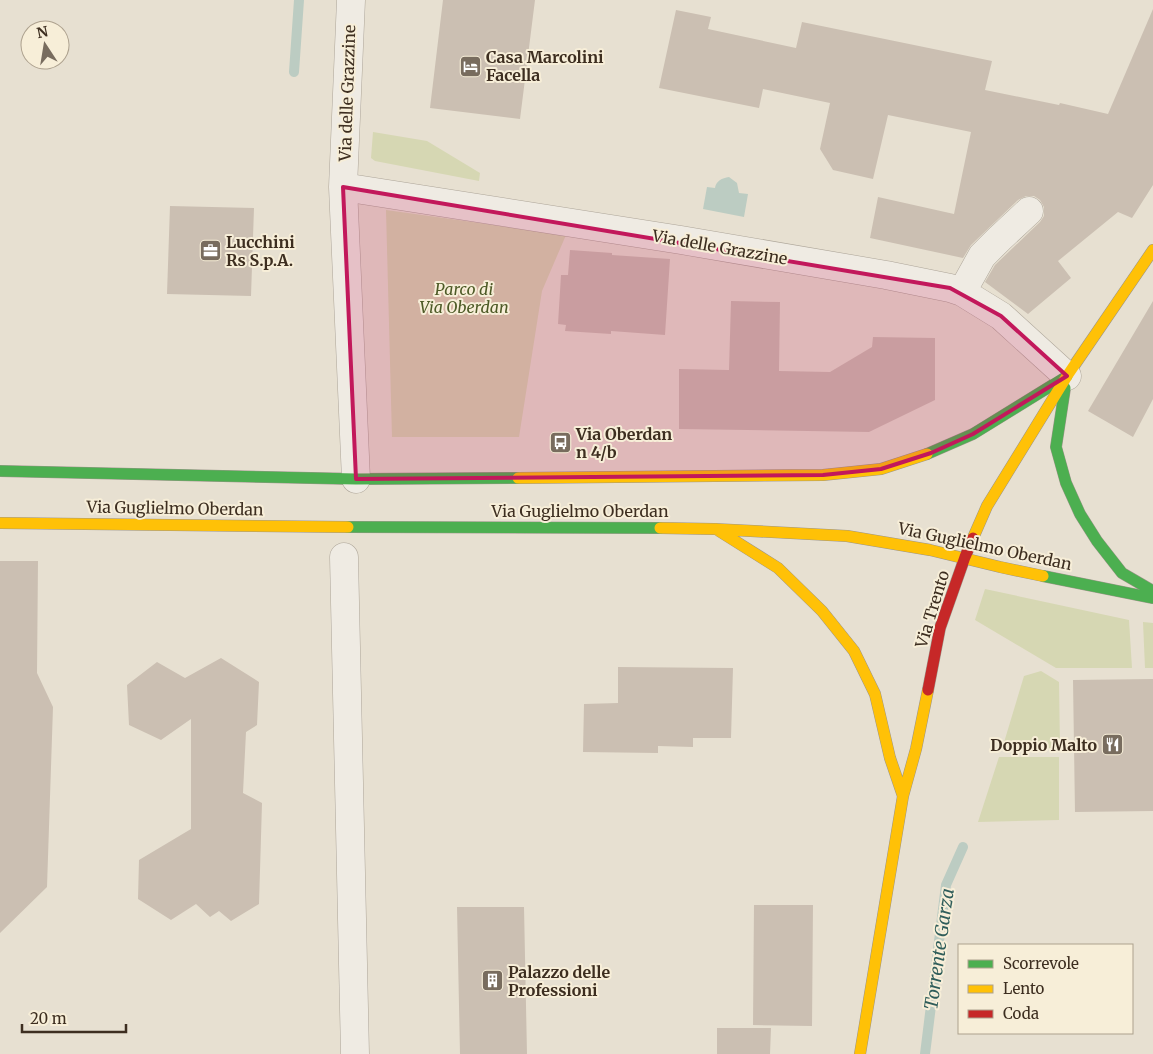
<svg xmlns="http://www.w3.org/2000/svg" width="1153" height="1054" font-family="Merriweather,serif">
	<rect width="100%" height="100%" fill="#e7e0d1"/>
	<path fill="#d6d7b3" d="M373,132L427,141L480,173L479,181L375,161L371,158Z
		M386,210L566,235L542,291L519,437H392Z
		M985,589L1129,620L1132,668H1056L975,620Z
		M1143,622L1153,623V668H1145Z
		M1041,671L1059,682L1060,748L1002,749L1024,676Z
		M999,757H1059V820L978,822Z"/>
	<path fill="#bcccc2" d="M729,177L737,183L739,193L748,194L744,217L703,209L707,187L715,188C716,181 722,178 729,177Z"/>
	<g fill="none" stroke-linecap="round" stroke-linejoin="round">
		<path stroke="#bcccc2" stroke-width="10" d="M294,72L299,0
			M925,1054L946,885L963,847"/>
	</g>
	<path fill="#cbbfb2" d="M443,0H535L520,119L430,108Z
		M1153,9V185L1132,218L1118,212L1058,261L1071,278L1028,314L985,282L995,265L1040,222L1044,216V207L1040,200L1034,196H1026L1018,200L971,245L963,258L870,238L878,197L954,214L971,132L888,115L873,179L833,170L820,149L830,103L763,89L759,108L659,88L676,10L711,17L708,29L796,48L802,22L992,61L985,90L1059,105L1060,103L1108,114Z
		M170,206L254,208L251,296L167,294Z
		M570,250L612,253V255L670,259L665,335L611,331V334L565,331L566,325L558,324L561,275H568Z
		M731,301L780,302L779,371L830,372L872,347L873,337L935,338V400L869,432L679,429V369L729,370Z
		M1153,301V399L1133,437L1088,411Z
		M0,561H38L37,673L53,707L47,887L0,933Z
		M221,658L259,682L257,725L246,732L243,793L262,803L259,904L231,921L219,911L210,917L196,904L171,920L138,899L139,860L191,829V719L161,740L129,725L127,685L157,662L185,678Z
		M618,667L733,668L731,738H693V747L658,746V753L583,752L584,704L618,703Z
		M1153,679V811L1075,812L1073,680Z
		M754,905H813L812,1026L753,1025Z
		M457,907H524L527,1054H460Z
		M717,1028H771L770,1054H717Z"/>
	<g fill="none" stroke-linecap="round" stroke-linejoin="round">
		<defs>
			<path id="street" d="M351,0L343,187L356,479
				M343,187L681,240L886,275L950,288L962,292L1001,316L1067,376
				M962,292L982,256L999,239L1029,211
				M344,557L355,1054"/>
			<path id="fast" d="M1065,388L1056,447L1066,483L1080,514L1097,541L1122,573L1153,591
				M927,454L973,434L1067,376
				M0,471L356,479L518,478
				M348,527L660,528
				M1043,576L1153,598"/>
			<path id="slow" d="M518,478L823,475L881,469L927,454
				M0,523L348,527
				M660,528L714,529L847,536L930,550L1000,567L1043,576
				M716,529L778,568L822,611L854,651L875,694L890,758L903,796
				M973,538L987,506L1067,376L1153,250
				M860,1054L903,796L916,749L928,690"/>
			<path id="jam" d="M928,690L940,628L965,557L973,538"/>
		</defs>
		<use href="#street" stroke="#ada599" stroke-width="29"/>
		<use href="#fast" stroke="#9c958a" stroke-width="12"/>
		<use href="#slow" stroke="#9c958a" stroke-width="12"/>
		<use href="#jam" stroke="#9c958a" stroke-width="12"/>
		<use href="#street" stroke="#efebe3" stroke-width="28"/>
		<use href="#fast" stroke="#4caf50" stroke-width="11"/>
		<use href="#slow" stroke="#ffc107" stroke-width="11"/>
		<use href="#jam" stroke="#c62828" stroke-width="11"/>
	</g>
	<path fill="#c2185b" fill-opacity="0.2" stroke="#c2185b" stroke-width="4" stroke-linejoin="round" d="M343,187L950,288L1001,316L1067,376L973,434L931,453L881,469L823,475L356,479Z"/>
	<defs>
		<symbol id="hotel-square" viewBox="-11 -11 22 22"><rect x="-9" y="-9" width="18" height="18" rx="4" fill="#786c5e" stroke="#f7eed8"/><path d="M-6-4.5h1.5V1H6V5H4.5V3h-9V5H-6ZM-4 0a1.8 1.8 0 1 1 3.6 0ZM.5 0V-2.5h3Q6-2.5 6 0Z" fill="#fff"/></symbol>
		<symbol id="office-square" viewBox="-11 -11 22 22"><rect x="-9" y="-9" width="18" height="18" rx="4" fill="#786c5e" stroke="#f7eed8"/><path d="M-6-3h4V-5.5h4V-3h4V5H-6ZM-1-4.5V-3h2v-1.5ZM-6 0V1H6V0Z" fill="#fff"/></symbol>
		<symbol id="bus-square" viewBox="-11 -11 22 22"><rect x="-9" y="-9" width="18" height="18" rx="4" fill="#786c5e" stroke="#f7eed8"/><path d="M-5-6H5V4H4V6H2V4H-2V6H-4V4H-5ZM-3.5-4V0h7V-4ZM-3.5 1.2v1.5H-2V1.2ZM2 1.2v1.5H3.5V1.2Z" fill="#fff"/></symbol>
		<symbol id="restaurant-square" viewBox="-11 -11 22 22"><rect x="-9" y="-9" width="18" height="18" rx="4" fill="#786c5e" stroke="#f7eed8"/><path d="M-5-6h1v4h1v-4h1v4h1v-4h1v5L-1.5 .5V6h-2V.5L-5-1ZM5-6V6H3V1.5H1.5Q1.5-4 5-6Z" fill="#fff"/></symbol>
		<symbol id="building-square" viewBox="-11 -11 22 22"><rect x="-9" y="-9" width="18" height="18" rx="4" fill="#786c5e" stroke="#f7eed8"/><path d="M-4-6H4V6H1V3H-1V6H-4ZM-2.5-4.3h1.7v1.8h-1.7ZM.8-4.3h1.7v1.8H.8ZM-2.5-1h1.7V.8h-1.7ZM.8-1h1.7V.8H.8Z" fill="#fff"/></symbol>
	</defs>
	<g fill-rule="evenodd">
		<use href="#hotel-square" x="458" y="54" width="25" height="25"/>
		<use href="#office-square" x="198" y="238" width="25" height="25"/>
		<use href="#bus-square" x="548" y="430" width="25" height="25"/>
		<use href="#restaurant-square" x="1100" y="732" width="25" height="25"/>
		<use href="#building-square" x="480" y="968" width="25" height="25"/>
	</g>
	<g text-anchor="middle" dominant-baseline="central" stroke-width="4" stroke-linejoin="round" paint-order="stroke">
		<g font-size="16" font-weight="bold" fill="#3d2e20" stroke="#f7eed8" text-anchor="start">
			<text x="486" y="57">Casa Marcolini<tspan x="486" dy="18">Facella</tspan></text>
			<text x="226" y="242">Lucchini<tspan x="226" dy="18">Rs S.p.A.</tspan></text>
			<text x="576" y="434">Via Oberdan<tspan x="576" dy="18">n 4/b</tspan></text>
			<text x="1097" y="745" text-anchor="end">Doppio Malto</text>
			<text x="508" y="972">Palazzo delle<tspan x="508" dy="18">Professioni</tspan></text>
		</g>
		<g font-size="16" fill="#3d2e20" stroke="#f7eed8">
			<text transform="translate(347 93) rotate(-88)">Via delle Grazzine</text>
			<text transform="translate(720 247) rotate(10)">Via delle Grazzine</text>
			<text transform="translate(175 508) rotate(1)">Via Guglielmo Oberdan</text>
			<text x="580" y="511">Via Guglielmo Oberdan</text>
			<text transform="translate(985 546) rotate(12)">Via Guglielmo Oberdan</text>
			<text transform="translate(932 609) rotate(-73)">Via Trento</text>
		</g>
		<g font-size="16" font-style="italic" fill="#4d5a26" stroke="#f7eed8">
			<text x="464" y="289">Parco di<tspan x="464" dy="18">Via Oberdan</tspan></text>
		</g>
		<g font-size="18" font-style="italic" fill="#2f5d5a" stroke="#f7eed8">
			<text transform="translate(939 949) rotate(-82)">Torrente Garza</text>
		</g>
	</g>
	<rect x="958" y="944" width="175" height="90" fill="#f7eed8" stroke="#ada18e"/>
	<rect x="968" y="960" width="25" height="8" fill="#4caf50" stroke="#ada18e"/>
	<text x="1003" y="969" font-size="15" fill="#3d2e20">Scorrevole</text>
	<rect x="968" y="985" width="25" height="8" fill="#ffc107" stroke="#ada18e"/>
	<text x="1003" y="994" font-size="15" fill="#3d2e20">Lento</text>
	<rect x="968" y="1010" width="25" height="8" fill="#c62828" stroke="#ada18e"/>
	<text x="1003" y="1019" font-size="15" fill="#3d2e20">Coda</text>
	<g transform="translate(45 45) rotate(348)"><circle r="24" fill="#f7eed8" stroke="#ada18e"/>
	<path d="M0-4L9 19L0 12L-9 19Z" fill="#786c5e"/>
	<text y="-8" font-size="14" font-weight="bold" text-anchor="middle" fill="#3d2e20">N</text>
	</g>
	<path d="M22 1024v8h104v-8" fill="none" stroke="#3d2e20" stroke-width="2.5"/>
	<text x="30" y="1024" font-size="15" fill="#3d2e20" stroke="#f7eed8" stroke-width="4" paint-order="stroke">20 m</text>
</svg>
